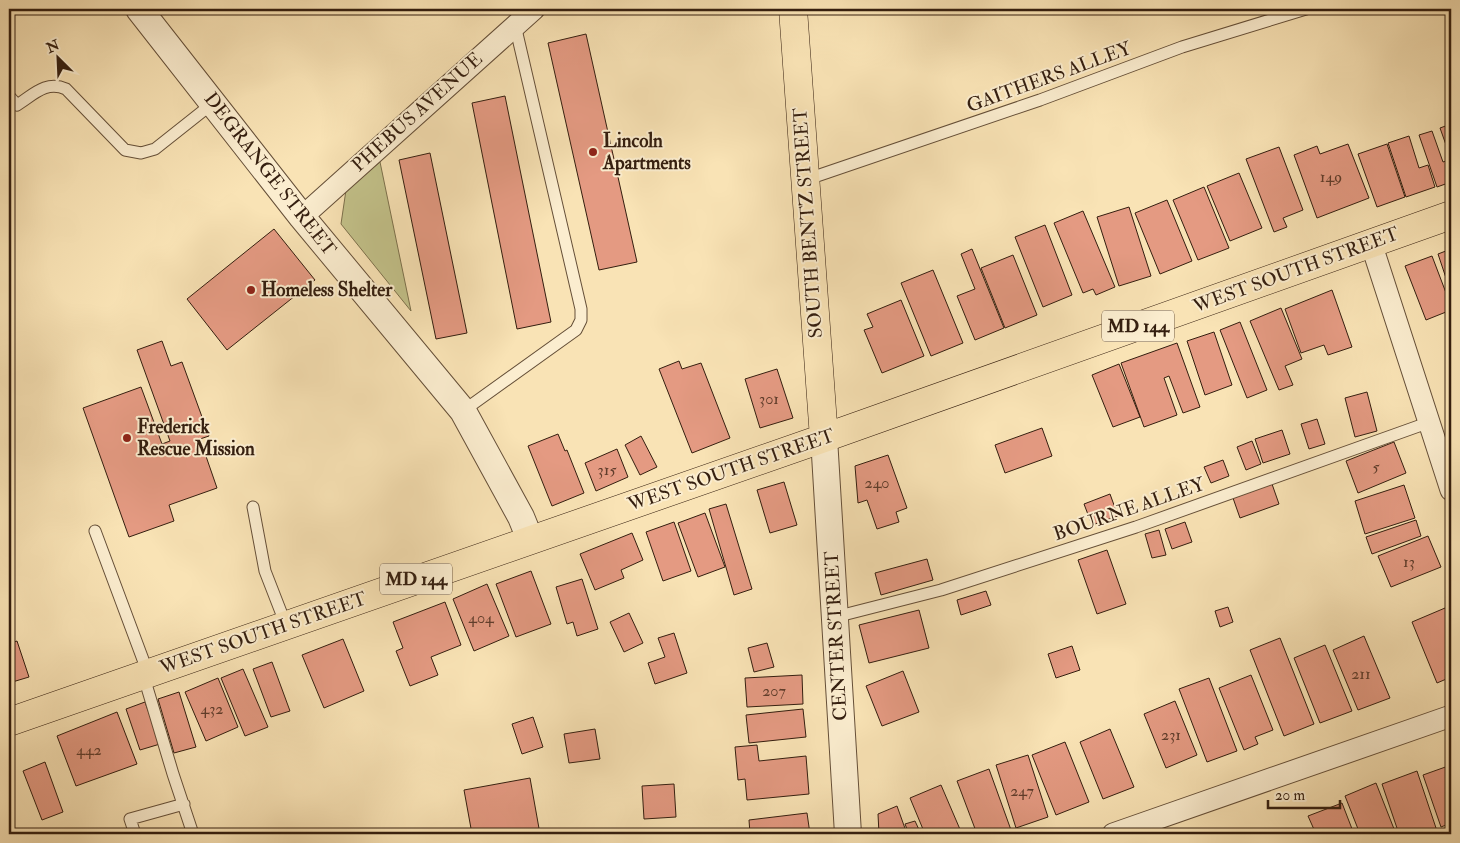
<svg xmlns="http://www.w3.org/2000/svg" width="1460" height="843" font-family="'IM FELL Double Pica',serif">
	<rect width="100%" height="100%" fill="#f9e3b5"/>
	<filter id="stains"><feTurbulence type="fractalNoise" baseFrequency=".004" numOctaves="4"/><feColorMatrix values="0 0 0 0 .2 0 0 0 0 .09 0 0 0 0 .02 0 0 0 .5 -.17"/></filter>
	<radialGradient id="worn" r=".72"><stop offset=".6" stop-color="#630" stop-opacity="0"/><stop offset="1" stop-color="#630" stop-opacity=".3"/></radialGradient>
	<path fill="#c3c28a" stroke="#7c704c" d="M380,162L411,311L341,224L346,190Z"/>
	<path fill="#e49a82" stroke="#341e0f" d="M586,34L637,262L599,270L548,43Z
		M505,96L551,322L517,329L472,103Z
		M1451,124V182L1437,187L1419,135L1432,131L1443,162L1451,159L1440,128Z
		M1409,136L1419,168L1428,165L1435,187L1406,197L1388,143Z
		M1348,144L1369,198L1317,218L1294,155L1317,146L1320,154Z
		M1387,144L1405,197L1377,207L1358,154Z
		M1279,147L1303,210L1283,218L1287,227L1274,232L1246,159Z
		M430,153L467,333L436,339L399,160Z
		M1239,173L1262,228L1230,241L1207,186Z
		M1204,187L1229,248L1198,260L1173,200Z
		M1167,200L1192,261L1160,274L1135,213Z
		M1129,207L1151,276L1119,286L1097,217Z
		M1083,211L1115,287L1096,295L1093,289L1083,293L1054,223Z
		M1045,225L1072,295L1043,307L1015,237Z
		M274,229L315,280L227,350L187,299Z
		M972,249L1004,328L975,340L957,296L975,289L961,254Z
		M1451,249V293L1438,254Z
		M1013,255L1037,315L1005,328L981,268Z
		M1432,256L1451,306V310L1426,320L1405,266Z
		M933,270L963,343L931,356L901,283Z
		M1332,290L1352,347L1328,355L1324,345L1301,353L1285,309Z
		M901,300L924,356L882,373L864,330L873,327L867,314Z
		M1281,308L1302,359L1285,366L1293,385L1279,390L1250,321Z
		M1240,322L1267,390L1247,398L1220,330Z
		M1214,332L1232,385L1205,395L1187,341Z
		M162,341L171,366L182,362L209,436L200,439L217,488L169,505L174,521L129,537L83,408L141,387L162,444L170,441L137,350Z
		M1177,343L1200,407L1183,413L1169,376L1164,378L1177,415L1144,427L1121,363Z
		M679,361L682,369L701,363L730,438L692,453L659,369Z
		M1119,364L1140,417L1113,427L1092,375Z
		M777,369L793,418L760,428L745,379Z
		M1367,392L1377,431L1355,437L1345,398Z
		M1317,419L1325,444L1309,449L1301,424Z
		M1042,428L1052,456L1005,473L995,445Z
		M1282,430L1290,454L1263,463L1255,439Z
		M558,434L565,451L567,450L584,493L552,506L528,446Z
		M641,436L657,467L640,475L625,445Z
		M1252,441L1261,464L1246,470L1237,447Z
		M1394,442L1406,473L1358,493L1346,461Z
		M617,449L628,477L596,491L585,463Z
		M888,455L907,508L896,512L899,522L877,529L867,500L858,503L855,466Z
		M1223,460L1229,476L1211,483L1204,467Z
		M784,482L797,525L770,533L757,490Z
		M1272,484L1279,504L1240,518L1233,498Z
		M1404,485L1415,518L1365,534L1355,501Z
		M1110,494L1118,516L1092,525L1084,504Z
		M726,504L752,589L734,595L709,509Z
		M705,513L725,567L698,577L678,523Z
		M1416,520L1421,536L1372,554L1366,537Z
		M674,522L691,571L663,581L646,532Z
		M1185,522L1192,542L1172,549L1165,529Z
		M1159,530L1166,555L1152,558L1145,534Z
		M632,533L643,560L621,570L624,578L595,590L580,554Z
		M1428,536L1441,567L1391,587L1378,556Z
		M1107,550L1126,604L1097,614L1078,560Z
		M927,559L933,580L881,595L875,573Z
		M531,571L551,624L516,637L496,584Z
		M582,579L598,629L577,636L573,622L567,624L556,587Z
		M487,584L509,636L474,651L453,599Z
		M986,591L991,605L961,615L957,600Z
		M445,602L461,645L431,657L438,675L410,686L396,651L403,648L393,622Z
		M1228,607L1233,622L1220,627L1215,611Z
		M1445,608L1451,625V677L1437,683L1412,622Z
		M919,610L929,648L869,663L859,625Z
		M629,613L643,643L624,652L610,622Z
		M674,633L687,673L655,684L648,663L665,657L658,638Z
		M1364,636L1390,698L1358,710L1333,650Z
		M1280,638L1314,724L1284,736L1250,650Z
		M343,639L364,691L324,708L302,655Z
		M17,641L29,677L9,683V644Z
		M767,643L774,667L754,672L748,648Z
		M1325,645L1352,711L1320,723L1294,658Z
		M1072,646L1080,670L1056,678L1048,654Z
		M272,662L290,711L271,717L253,669Z
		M243,669L268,727L245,736L221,678Z
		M903,671L919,712L882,726L866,686Z
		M802,675L803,704L747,707L745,678Z
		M1251,675L1273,730L1255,737L1258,744L1244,750L1219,688Z
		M218,678L238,727L206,741L185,692Z
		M1209,678L1237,751L1207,762L1179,689Z
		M179,692L196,747L174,753L158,699Z
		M1175,701L1197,755L1166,768L1144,714Z
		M145,702L160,744L140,750L126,709Z
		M803,709L806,737L749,743L746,715Z
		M117,712L137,764L76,786L57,736Z
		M533,717L543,747L522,754L512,724Z
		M595,729L600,759L569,763L564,734Z
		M1110,729L1134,787L1103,799L1080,742Z
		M1065,742L1089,802L1056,815L1032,755Z
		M757,745L759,761L806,756L809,794L747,800L745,779L738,780L735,747Z
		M1028,755L1048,817L1016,828L996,765Z
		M45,762L63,812L42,820L23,771Z
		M1451,765V823L1441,827L1423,775Z
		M989,769L1011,830L1001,834H977L957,781Z
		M1417,771L1438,834H1399L1382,784Z
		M530,778L540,834H472L464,790Z
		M1376,783L1396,834H1360L1345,796Z
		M674,784L676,817L644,819L642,786Z
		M941,785L962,834H925L910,798Z
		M1342,803L1354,834H1316L1308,816Z
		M897,806L907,834H879L878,814Z
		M807,813L810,834H750L749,820Z
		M915,821L921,834H909L905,824Z"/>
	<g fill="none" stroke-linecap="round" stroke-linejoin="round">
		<defs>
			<path id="service" d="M9,96L17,105C33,95 46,80 66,89L125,150L141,153L155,149L213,103
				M805,180L1040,100L1182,47L1306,9
				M463,411L576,330L581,320V309L515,25
				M253,507L265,571L286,625
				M95,531L148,673
				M835,617L941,590L1136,527L1430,422
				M143,674L173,774L193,834
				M135,834L130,819L184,804"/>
			<path id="minor" d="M302,217L534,9
				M1371,243L1451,490
				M1113,834L1451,716"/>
			<path id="tertiary" d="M139,9L302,217L463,411L521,517L530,539
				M824,438L848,834"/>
			<path id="primary" d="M793,9L824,438
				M9,722L824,438L1451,215"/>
		</defs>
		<use href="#service" stroke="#654f38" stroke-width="13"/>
		<use href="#minor" stroke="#654f38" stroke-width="23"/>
		<use href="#tertiary" stroke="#654f38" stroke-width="28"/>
		<use href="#primary" stroke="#341e0f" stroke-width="29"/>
		<use href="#service" stroke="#fbedcf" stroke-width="11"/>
		<use href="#minor" stroke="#fbedcf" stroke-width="21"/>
		<use href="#tertiary" stroke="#fbedcf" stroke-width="26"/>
		<use href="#primary" stroke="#f9e3b5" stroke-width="28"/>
	</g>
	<g fill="#8f2418" stroke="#fbedcf" stroke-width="2">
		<circle cx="593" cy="152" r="5"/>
		<circle cx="251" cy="290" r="5"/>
		<circle cx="127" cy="438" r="5"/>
	</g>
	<g text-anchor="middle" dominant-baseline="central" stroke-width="4" stroke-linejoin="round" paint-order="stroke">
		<g font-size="16" fill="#603d2c">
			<text x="1331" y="177">149</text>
			<text x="769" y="399">301</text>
			<text x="1376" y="467">5</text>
			<text x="607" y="470">315</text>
			<text x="877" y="483">240</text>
			<text x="1409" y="562">13</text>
			<text x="481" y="618">404</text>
			<text x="1361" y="674">211</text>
			<text x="774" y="691">207</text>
			<text x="212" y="709">432</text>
			<text x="1171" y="735">231</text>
			<text x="89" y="750">442</text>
			<text x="1022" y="791">247</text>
		</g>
		<g fill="#fbedcf" stroke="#705c49" stroke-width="1">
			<rect x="1102" y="310.5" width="72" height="31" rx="4"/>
			<rect x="380" y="563.5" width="72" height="31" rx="4"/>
		</g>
		<g font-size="18" font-weight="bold" fill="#341e0f">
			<text x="1138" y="326">MD 144</text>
			<text x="416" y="579">MD 144</text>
		</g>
		<g font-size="19" fill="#341e0f" stroke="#fbedcf">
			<text transform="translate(1049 77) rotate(-20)">GAITHERS ALLEY</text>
			<text transform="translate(417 112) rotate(-42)">PHEBUS AVENUE</text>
			<text transform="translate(270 174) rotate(52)">DEGRANGE STREET</text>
			<text transform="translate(808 223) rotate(-94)">SOUTH BENTZ STREET</text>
			<text transform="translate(1296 270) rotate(-20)">WEST SOUTH STREET</text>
			<text transform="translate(731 470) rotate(-19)">WEST SOUTH STREET</text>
			<text transform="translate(1129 509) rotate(-19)">BOURNE ALLEY</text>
			<text transform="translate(263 633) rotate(-19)">WEST SOUTH STREET</text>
			<text transform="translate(836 636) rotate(-93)">CENTER STREET</text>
		</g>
		<g font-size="19" font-weight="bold" fill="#341e0f" stroke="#fbedcf" text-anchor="start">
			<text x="603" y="141">Lincoln<tspan x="603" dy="22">Apartments</tspan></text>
			<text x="261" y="290">Homeless Shelter</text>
			<text x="137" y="427">Frederick<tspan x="137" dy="22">Rescue Mission</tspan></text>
		</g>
	</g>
	<rect width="1460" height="843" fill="none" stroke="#f9e3b5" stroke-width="30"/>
	<rect x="10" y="10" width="1440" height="823" fill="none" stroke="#341e0f" stroke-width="2.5"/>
	<rect x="15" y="15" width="1430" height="813" fill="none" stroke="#341e0f"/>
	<g transform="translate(58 58) rotate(336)" stroke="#fbedcf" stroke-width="4" paint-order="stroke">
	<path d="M0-4L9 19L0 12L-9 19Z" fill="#341e0f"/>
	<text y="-8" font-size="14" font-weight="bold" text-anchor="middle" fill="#341e0f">N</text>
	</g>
	<path d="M1268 800v8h72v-8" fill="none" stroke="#341e0f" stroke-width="2.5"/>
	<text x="1275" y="800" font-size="15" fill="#341e0f" stroke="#fbedcf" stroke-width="4" paint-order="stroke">20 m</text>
	<rect width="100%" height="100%" filter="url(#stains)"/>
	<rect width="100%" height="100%" fill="url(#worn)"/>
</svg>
